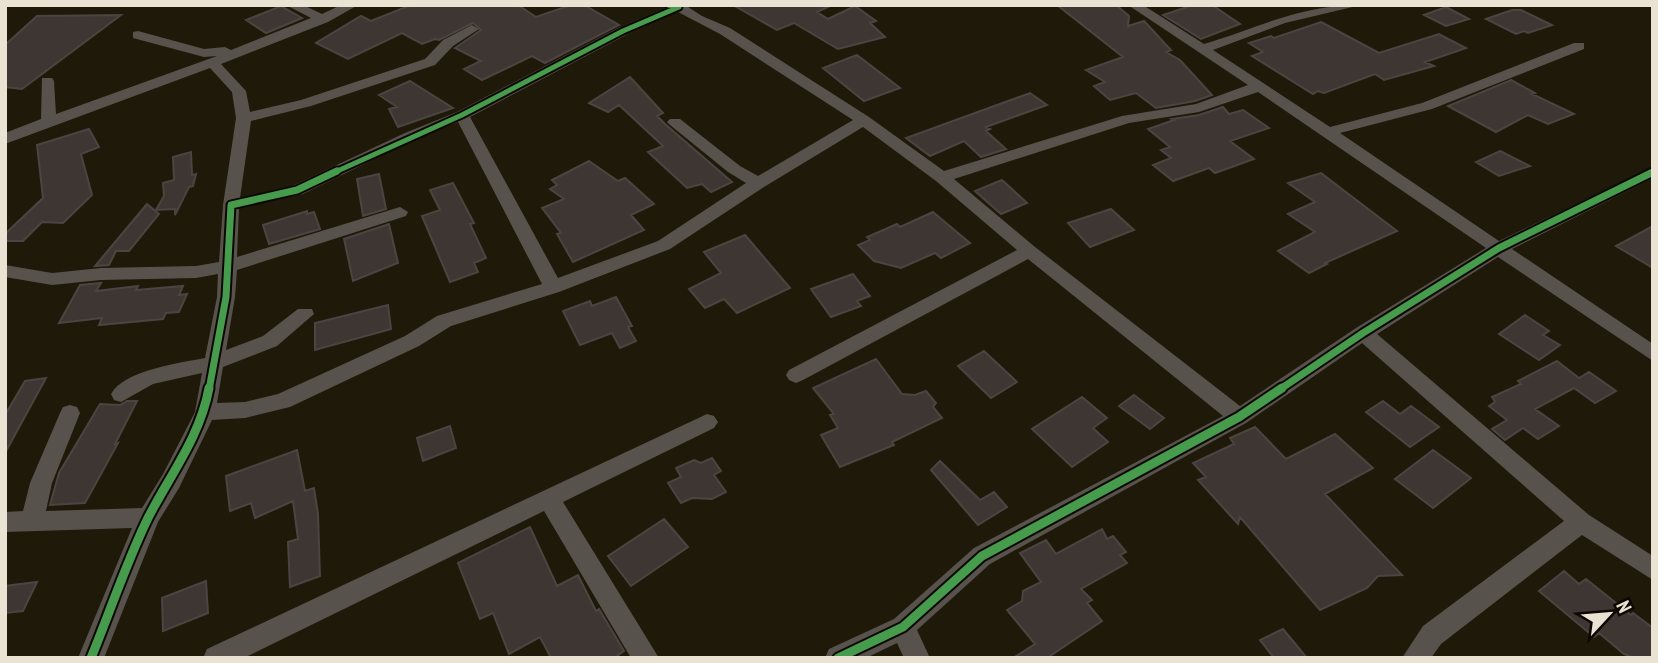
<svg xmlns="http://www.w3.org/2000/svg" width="1658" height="663" font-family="'PT Sans Narrow',sans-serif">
	<rect width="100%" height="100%" fill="#1f190a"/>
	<path fill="#3e3632" stroke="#4b4441" stroke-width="2" d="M411,5H518L536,17L571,5H584L619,25L545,63L532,56L482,80L464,69L481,61L455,48L481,30L473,23L439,40L435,39L422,44L402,33L348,59L316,43L361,16L371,21Z
		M733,5H832L817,12L828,19L855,6L876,21L870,23L885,37L838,49L794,23L777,30Z
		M1057,5H1116L1129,16L1128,26L1144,21L1171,50L1166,52L1180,60L1212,95L1195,101L1156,108L1136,93L1110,100L1094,86L1105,82L1086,70L1123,57Z
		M1193,5H1212L1240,24L1201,39L1163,15Z
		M281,6L302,18L266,33L246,20Z
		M1446,7L1469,19L1446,26L1424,15Z
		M1512,10H1521L1552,25L1528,33L1524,31L1516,34L1486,19Z
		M121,15L22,89L5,87V45L37,16Z
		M1321,22L1379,53L1439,34L1466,48L1425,62L1434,66L1384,80L1375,74L1324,93L1318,91L1313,94L1252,56L1263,52L1249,43L1271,36L1274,38Z
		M857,55L900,88L864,101L823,68Z
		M630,77L663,113L657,116L665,124L732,182L711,192L702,184L687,188L648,152L663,146L619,105L608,112L589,103Z
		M1511,80L1535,93L1532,94L1574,114L1548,124L1528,115L1496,132L1448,106Z
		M410,81L453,108L398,127L389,109L397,107L379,95Z
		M1030,93L1047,105L986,127L990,129L986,131L1006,149L981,157L964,141L930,156L906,138Z
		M1223,107L1229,114L1243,110L1269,128L1230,141L1254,159L1215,173L1209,168L1173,181L1153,165L1171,158L1161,150L1170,147L1148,129L1174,120L1172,119L1199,115Z
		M89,129L99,147L81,154L92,195L63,223L42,222L23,241H5V234L43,198L37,145Z
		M1500,151L1530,166L1499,176L1476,162Z
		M191,152L192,175L196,174L193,186L189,187L175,215V209L156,210L164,196L163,183L174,180L173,157Z
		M589,161L618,181L625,178L654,204L631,215L644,230L573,262L557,234L561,233L542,208L564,199L550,189L557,185L552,180Z
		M1321,173L1397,231L1325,263L1327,264L1309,273L1278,251L1315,232L1288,214L1315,202L1288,183Z
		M379,174L386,209L363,216L357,179Z
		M1002,180L1027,203L1001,214L975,191Z
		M453,183L474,223L470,224L486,258L474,263L478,272L450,282L422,216L440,210L430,190Z
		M147,204L159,214L129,251H116L109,265L95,266Z
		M1111,209L1134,230L1090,247L1068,223Z
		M307,211V214L314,212L320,229L269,244L263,225Z
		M933,212L970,243L941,258L935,253L901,268L874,261L858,245L870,240L867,237L897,224L900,227Z
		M389,224L398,263L353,281L344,239Z
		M1653,226V268L1616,246Z
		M745,235L790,288L737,313L724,299L705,308L689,289L721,273L704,252Z
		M853,274L870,296L857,301L861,306L831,317L811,289Z
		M101,283L96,291L138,286L136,290L183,286L179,295L187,294L179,312L166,313L163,319L99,325L102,318L59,323L80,285Z
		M616,297L632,326L628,327L636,341L620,348L612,333L580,345L563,311L590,301L592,306Z
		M388,305L391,329L315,350V323Z
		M1525,315L1549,331L1543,335L1560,345L1539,360L1499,334Z
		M984,351L1017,382L991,398L958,366Z
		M876,359L902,394L915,395L926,391L936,403L933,407L942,418L892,442L894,445L840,467L821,435L838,428L830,415L834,414L813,388Z
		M1557,361L1579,378L1589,372L1616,391L1595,403L1574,388L1535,409L1559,426L1538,439L1523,428L1505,440L1492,429L1507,420L1489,406L1495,402L1492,397L1521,384L1518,381Z
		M46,378L5,453V415L25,381Z
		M1134,395L1164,418L1150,429L1119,406Z
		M1082,397L1107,418L1093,428L1108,442L1072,467L1032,429Z
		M127,401H137L115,444L118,443L85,503L50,505L59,473L100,404L120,405Z
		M1383,401L1400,414L1411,406L1439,427L1410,447L1366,412Z
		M450,426L456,448L423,461L417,438Z
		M1255,427L1286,459L1335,434L1373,468L1325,494L1402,575L1378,576L1367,588L1320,610L1240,517L1238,524L1198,480L1206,477L1193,463L1234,444L1230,438Z
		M297,450L305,491L314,488L318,514L320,576L290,587L288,542L298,539L293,501L255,518L251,503L230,511L226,476Z
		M1433,450L1471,478L1433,508L1395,479Z
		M712,458L721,471L714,475L726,492L712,499L692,498L681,503L668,483L681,477L676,468L694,460L701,463Z
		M940,461L980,500L994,492L1007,507L978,525L931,470Z
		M664,519L688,547L631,586L608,556Z
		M530,527L557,586L578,575L596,611L599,609L624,651L614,658H551L540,637L509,654L493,613L480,619L458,563Z
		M1102,529L1107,539L1113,536L1126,552L1120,555L1127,563L1081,589L1092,600L1087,603L1102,621L1047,658H1013L1035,644L1007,610L1022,601L1023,591L1041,582L1020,553L1046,540L1056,554Z
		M1564,571L1579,584L1586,579L1631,615L1633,613L1653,628V658H1635L1624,654L1599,633L1594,637L1539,591Z
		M206,581L208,613L163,631L162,598Z
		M37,582L23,611L5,613V586Z
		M1283,629L1307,658H1274L1260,640Z"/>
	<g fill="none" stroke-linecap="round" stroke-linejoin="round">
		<path fill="#57524c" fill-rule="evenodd" d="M286,5H303L322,14L341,5H358L328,22L221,64L246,91L250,112L301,100L425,59L443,40L472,25L479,29L453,46L435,65L311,106L251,121L240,198L292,186L405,133L457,112L618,28L665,8L662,5H685L702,16L730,28L869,117L944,171L1122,116L1196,104L1248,85L1128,5H1143L1204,44C1260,27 1300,5 1361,5L1285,23L1213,50L1330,127L1422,103L1574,43H1584V49L1432,109L1340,133L1499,241L1653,167V178L1512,249L1653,344V361L1498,257L1377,334L1589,515L1653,556V580L1582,535L1441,644L1431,658H1402L1423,626L1564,521L1362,343L1246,423L990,564L917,630L930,658H904L897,643L866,658H825L829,649L894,619L974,548L1223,416L1028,259L803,380L796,383L789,380L786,375L789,370L1017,250L936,181L863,127L764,187L670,249L559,292L451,326L419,346L290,407L245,418L212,420L179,488L158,522L104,658H78L132,528L5,532V512L23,511L30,483L60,413L63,407L70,405L77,407L80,413L52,483L46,511L142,508L163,474L195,412L202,373L153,384L121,402L114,400L111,394C124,370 180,363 205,358L217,297L218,274L196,278L101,280L52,285L5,277V265L52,273L101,268L196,266L219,262L223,205L236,118L232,92L210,68L5,144V133L41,119L42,78H52L54,81L56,114L217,56L204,57L133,38V32L138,31L204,49L225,47L231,50L311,18ZM678,12L720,34L853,120L758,176L740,166L680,119H670L667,122L670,125L728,172L746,183L658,241L558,278L470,117L628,34ZM1258,92L1486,248L1356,328L1240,406L1035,247L954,179L1129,123L1199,112ZM458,122L542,284L437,316L405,336L278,394L245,402L217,403L223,367L277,346L314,314L312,309H298L263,336L226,350L235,297L237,270L406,216L408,212L400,207L237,257L239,208L303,194L415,139Z
			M707,414L714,416L718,422L714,428L563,502L659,658H631L544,511L244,658H203L207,649Z"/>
		<defs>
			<path id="cycleway-far2" d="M333,173L462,115L623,31L679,7L668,5"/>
			<path id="cycleway-far1" d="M209,390L226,297L231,205L297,190L337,171
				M1279,390L1363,333L1499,248L1653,172"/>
			<path id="cycleway" d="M91,658C110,612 126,563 148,518C170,475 200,437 209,388
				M838,658L903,627L982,556L1239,417L1282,388"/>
		</defs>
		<use href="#cycleway-far2" stroke="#0c0801" stroke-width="9"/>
		<use href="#cycleway-far1" stroke="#0c0801" stroke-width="11"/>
		<use href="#cycleway" stroke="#0c0801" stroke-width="13"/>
		<use href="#cycleway-far2" stroke="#469c4c" stroke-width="5"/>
		<use href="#cycleway-far1" stroke="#469c4c" stroke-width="7"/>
		<use href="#cycleway" stroke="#469c4c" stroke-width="9"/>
	</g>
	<rect width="1658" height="663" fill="none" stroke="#eae3d4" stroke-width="14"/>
	<g transform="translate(1609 614) rotate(64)" stroke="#0c0801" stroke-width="5" paint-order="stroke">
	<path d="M0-5L12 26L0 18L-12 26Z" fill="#eae3d4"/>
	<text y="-10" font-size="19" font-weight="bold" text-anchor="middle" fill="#eae3d4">N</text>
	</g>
</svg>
